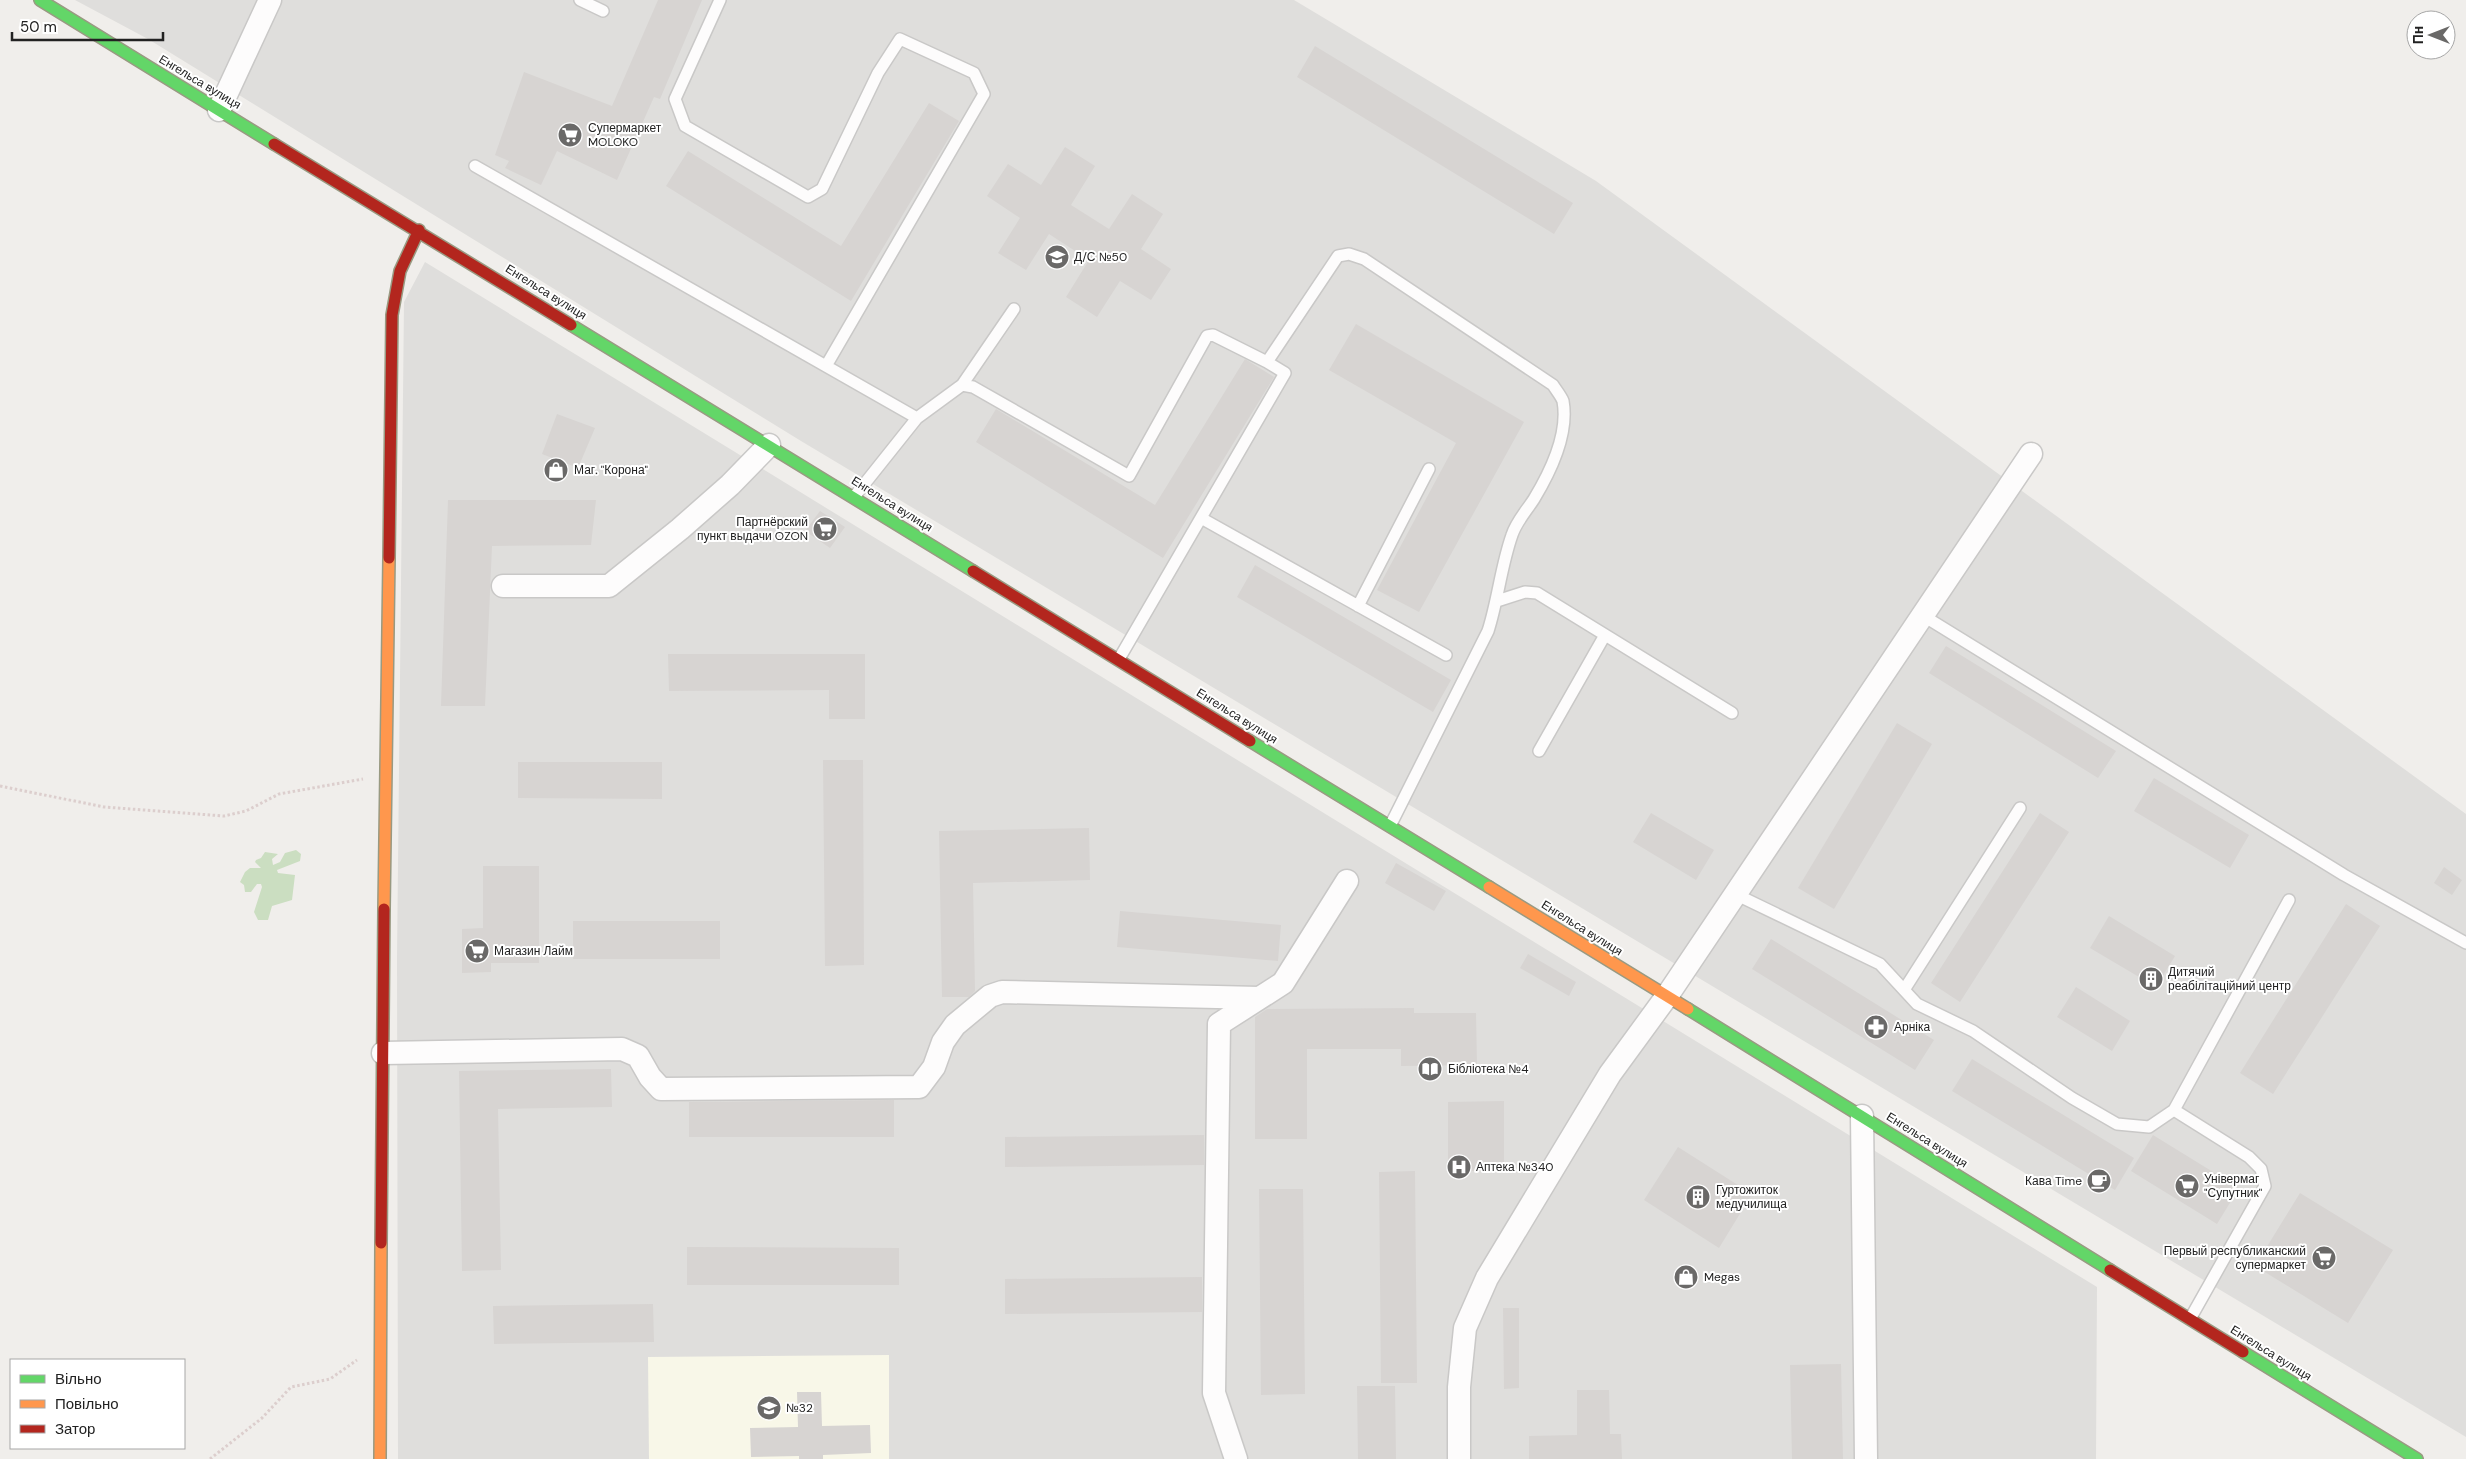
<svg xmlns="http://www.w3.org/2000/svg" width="2466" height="1459" font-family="'DM Sans',sans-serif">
	<rect width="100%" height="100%" fill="#f0eeeb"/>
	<path fill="#dfdedc" d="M75,0H1294L1596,181L2466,814V1437L801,441L148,39Z
		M425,262L2097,1287L2096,1459H398L397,959L404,302Z"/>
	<path fill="#f8f7e8" d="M889,1355V1459H649L648,1357Z"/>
	<path fill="#cbdec1" d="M296,850L301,854L300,861L277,870L278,873L295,875L292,900L272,906L268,920H258L254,912L262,887L261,884H257L251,892H245L244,885L240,882L245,872L250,868H261L255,862L256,860L261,858L265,852L278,854L272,859L273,865L280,862L285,853Z"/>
	<path fill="#d7d4d2" d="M658,0H702L660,99L654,97L617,180L557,151L541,185L505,168L509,161L495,155L524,72L612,106Z
		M1315,46L1573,203L1554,234L1297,77Z
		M929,103L959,121L851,301L666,186L688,151L841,246Z
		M1065,147L1095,166L1071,205L1109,229L1132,194L1163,214L1141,249L1171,269L1151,300L1120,281L1097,317L1066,297L1089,260L1049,234L1026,270L998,253L1020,218L987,196L1008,164L1041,185Z
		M1356,324L1524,422L1419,612L1377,590L1456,443L1329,370Z
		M1245,359L1274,377L1163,558L976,442L996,409L1155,505Z
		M557,414L595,428L578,468L542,454Z
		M448,500H596L591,545L492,546L485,706H441Z
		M820,511L845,527L830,548L805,531Z
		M1255,565L1451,680L1433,712L1237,597Z
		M1946,646L2116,751L2098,778L1929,673Z
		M668,654H865V719H829V690L669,691Z
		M1897,723L1932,744L1834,909L1798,888Z
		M823,760H863L864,965L825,966Z
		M518,762H662V799L518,798Z
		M2154,778L2249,835L2230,868L2134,811Z
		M1651,813L1714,850L1696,880L1633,842Z
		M2040,813L2069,832L1960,1002L1931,983Z
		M1089,828L1090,880L973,883L975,991L969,997H942L939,831Z
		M1396,863L1446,891L1434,911L1385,883Z
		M483,866H539V963H491V972L462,973V929L483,928Z
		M2444,867L2462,880L2452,895L2434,883Z
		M2346,904L2380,926L2273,1094L2240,1073Z
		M1120,911L1281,925L1278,961L1117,947Z
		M2109,916L2175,956L2156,987L2090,948Z
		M573,921H720V959H573Z
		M1771,939L1934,1040L1915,1070L1752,969Z
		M1528,954L1576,982L1569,996L1520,968Z
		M2076,987L2130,1021L2112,1051L2057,1017Z
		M1414,1008V1013H1476L1477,1065L1401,1066V1049H1307V1139H1255V1017L1267,1009Z
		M1972,1059L2134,1158L2115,1190L1952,1091Z
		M611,1069L612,1107L498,1109L501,1270L462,1271L459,1071Z
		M894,1100V1137H689V1102Z
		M1504,1101V1171H1448V1102Z
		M1204,1135V1165L1005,1167V1137Z
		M2153,1135L2239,1188L2217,1224L2131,1171Z
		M1678,1147L1752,1194L1719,1248L1644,1200Z
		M1415,1171L1417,1383H1381L1379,1172Z
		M1259,1189H1303L1305,1394L1261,1395Z
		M2300,1193L2393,1250L2348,1323L2255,1266Z
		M687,1247L899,1248V1285H687Z
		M1202,1277V1312L1005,1314V1279Z
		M653,1304L654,1342L494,1344L493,1306Z
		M1503,1308H1519V1388L1504,1389Z
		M1841,1364L1843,1459H1792L1790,1365Z
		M1357,1386H1395L1396,1459H1358Z
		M1577,1390H1609L1610,1434H1621L1622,1459H1529V1436L1577,1435Z
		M797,1392H821L822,1426L870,1425L871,1453L823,1455V1459H799V1456L751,1457L750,1428L798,1427Z"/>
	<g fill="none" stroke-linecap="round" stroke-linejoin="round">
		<defs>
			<path id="lane" d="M580,0L603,11
				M720,0L675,99L685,126L808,197L822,189L878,73L900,39L974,73L984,94L826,366
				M475,166L917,418
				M962,385L1014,309
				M854,497L917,418L962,385L973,387L1129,476L1207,336L1213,335L1267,362
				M1201,518L1446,655
				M1497,601L1525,592L1537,593L1732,713
				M1358,606L1429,469
				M1922,615L2344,875L2466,943
				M1119,659L1285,373L1267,362L1338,256L1349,254L1364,259L1553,385C1556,390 1561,396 1563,401C1569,434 1551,471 1534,499C1527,510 1516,522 1512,535C1501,566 1498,600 1488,631L1390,826
				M1539,751L1605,635
				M1735,894L1880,964L1917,1004L1973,1031L2072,1098L2117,1124L2149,1127L2174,1110L2249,1157L2261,1169L2265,1186L2190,1319
				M1904,990L2020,808
				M2174,1110L2289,900"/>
			<path id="street" d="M219,110L270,0
				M503,586H609L680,529L730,485L769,445
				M383,1053L622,1049L638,1056L650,1077L661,1089L919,1087L934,1067L943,1042L955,1025L990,996L1002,992L1259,998
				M1862,1116L1866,1459
				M1236,1459L1214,1393L1219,1024L1283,983L1347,881
				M1459,1459V1387L1465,1328L1487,1278L1610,1074L1667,996L2031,454"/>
			<path id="fast" d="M40,0L274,144
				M571,325L973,571
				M1250,741L1489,887
				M1688,1009L2110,1270
				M2243,1352L2417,1459"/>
			<path id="slow" d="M1489,887L1688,1009
				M384,909L389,558
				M380,1459L381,1243"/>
			<path id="jam" d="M274,144L571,325
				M389,558L392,315L400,271L419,230
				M973,571L1250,741
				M381,1243L384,909
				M2110,1270L2243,1352"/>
		</defs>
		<use href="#lane" stroke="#c9c8c7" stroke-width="14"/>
		<use href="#street" stroke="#c9c8c7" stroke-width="25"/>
		<use href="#fast" stroke="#999a82" stroke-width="14"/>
		<use href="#slow" stroke="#999a82" stroke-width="14"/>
		<use href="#jam" stroke="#999a82" stroke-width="14"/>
		<path stroke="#dccecd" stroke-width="3" stroke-dasharray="2.5 2.5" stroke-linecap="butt" d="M0,786L104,807L224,816L246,811L279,794L363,779
			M210,1459L262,1418L291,1387L330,1379L357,1360"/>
		<use href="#lane" stroke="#fdfcfc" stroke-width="11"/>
		<use href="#street" stroke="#fdfcfc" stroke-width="22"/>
		<use href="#fast" stroke="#63d668" stroke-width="11"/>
		<use href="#slow" stroke="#ff974d" stroke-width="11"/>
		<use href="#jam" stroke="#b3261e" stroke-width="11"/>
	</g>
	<defs>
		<symbol id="supermarket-disc" viewBox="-11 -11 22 22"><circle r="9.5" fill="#6a6968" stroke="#fff"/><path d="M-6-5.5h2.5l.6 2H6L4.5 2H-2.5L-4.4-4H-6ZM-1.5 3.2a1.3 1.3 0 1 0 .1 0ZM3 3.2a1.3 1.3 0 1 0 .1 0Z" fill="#fff"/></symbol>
		<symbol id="school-disc" viewBox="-11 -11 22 22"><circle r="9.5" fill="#6a6968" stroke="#fff"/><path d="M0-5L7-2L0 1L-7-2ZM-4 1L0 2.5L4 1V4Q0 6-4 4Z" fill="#fff"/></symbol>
		<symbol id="shop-disc" viewBox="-11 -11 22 22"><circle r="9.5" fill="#6a6968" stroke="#fff"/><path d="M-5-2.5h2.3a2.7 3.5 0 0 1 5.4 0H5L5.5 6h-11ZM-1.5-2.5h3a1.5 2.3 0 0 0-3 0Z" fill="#fff"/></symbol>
		<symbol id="building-disc" viewBox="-11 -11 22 22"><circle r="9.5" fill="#6a6968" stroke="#fff"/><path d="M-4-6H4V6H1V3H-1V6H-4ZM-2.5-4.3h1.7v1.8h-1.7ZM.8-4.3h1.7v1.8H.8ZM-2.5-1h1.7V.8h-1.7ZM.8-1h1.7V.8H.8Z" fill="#fff"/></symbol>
		<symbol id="pharmacy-disc" viewBox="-11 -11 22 22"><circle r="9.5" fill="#6a6968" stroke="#fff"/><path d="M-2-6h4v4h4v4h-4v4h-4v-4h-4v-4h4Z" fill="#fff"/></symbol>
		<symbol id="library-disc" viewBox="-11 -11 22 22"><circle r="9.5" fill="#6a6968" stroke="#fff"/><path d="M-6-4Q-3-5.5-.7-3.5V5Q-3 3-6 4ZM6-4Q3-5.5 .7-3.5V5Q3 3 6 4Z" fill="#fff"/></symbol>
		<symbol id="hospital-disc" viewBox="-11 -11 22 22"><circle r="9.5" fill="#6a6968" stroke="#fff"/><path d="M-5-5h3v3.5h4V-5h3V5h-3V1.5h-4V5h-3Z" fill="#fff"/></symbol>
		<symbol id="cafe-disc" viewBox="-11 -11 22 22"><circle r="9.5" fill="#6a6968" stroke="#fff"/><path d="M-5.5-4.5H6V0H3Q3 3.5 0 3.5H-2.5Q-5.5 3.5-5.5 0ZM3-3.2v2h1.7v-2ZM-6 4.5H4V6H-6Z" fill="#fff"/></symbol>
	</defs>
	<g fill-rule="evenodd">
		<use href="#supermarket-disc" x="556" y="121" width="28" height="28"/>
		<use href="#school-disc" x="1043" y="243" width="28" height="28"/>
		<use href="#shop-disc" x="542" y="456" width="28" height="28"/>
		<use href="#supermarket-disc" x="811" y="515" width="28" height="28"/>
		<use href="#supermarket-disc" x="463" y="937" width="28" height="28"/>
		<use href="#building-disc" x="2137" y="965" width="28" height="28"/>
		<use href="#pharmacy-disc" x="1862" y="1013" width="28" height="28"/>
		<use href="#library-disc" x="1416" y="1055" width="28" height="28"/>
		<use href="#hospital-disc" x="1445" y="1153" width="28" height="28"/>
		<use href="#cafe-disc" x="2085" y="1167" width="28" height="28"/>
		<use href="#supermarket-disc" x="2173" y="1172" width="28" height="28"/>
		<use href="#building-disc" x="1684" y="1183" width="28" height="28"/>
		<use href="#supermarket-disc" x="2310" y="1244" width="28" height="28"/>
		<use href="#shop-disc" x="1672" y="1263" width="28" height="28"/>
		<use href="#school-disc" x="755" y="1394" width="28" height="28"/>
	</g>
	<g text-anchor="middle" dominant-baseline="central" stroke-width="4" stroke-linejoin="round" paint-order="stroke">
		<g font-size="12" fill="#222" stroke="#fff">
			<text transform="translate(200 82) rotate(31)">Енгельса вулиця</text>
			<text transform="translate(546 292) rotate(32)">Енгельса вулиця</text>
			<text transform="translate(892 504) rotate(32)">Енгельса вулиця</text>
			<text transform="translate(1237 716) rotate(32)">Енгельса вулиця</text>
			<text transform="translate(1582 928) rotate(32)">Енгельса вулиця</text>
			<text transform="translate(1927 1140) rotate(32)">Енгельса вулиця</text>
			<text transform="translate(2271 1353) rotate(32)">Енгельса вулиця</text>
		</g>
		<g font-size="12" fill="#222" stroke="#fff" text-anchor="start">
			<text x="588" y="128">Супермаркет<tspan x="588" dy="14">MOLOKO</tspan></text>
			<text x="1074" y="257">Д/С №50</text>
			<text x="574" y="470">Маг. "Корона"</text>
			<text x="808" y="522" text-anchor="end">Партнёрский<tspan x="808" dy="14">пункт выдачи OZON</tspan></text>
			<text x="494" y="951">Магазин Лайм</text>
			<text x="2168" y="972">Дитячий<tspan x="2168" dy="14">реабілітаційний центр</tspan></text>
			<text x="1894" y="1027">Арніка</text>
			<text x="1448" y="1069">Бібліотека №4</text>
			<text x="1476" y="1167">Аптека №340</text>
			<text x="2204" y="1179">Універмаг<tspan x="2204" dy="14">"Супутник"</tspan></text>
			<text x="2082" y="1181" text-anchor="end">Кава Time</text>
			<text x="1716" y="1190">Гуртожиток<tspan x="1716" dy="14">медучилища</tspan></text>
			<text x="2306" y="1251" text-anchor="end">Первый республиканский<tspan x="2306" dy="14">супермаркет</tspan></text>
			<text x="1704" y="1277">Megas</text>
			<text x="786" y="1408">№32</text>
		</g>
	</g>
	<rect x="10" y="1359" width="175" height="90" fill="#ffffff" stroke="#a7a7a7"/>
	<rect x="20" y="1375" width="25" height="8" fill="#63d668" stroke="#a7a7a7"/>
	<text x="55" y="1384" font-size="15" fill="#222222">Вільно</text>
	<rect x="20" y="1400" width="25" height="8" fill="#ff974d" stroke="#a7a7a7"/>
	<text x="55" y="1409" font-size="15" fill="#222222">Повільно</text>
	<rect x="20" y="1425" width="25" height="8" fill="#b3261e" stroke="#a7a7a7"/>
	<text x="55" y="1434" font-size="15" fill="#222222">Затор</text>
	<g transform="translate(2431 35) rotate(270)"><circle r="24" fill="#ffffff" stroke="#a7a7a7"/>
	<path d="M0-4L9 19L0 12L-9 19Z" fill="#6a6968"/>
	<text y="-8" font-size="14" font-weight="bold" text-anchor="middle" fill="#222222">Пн</text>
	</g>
	<path d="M12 32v8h151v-8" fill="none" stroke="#222222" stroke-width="2.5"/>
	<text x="20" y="32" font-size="15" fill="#222222" stroke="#ffffff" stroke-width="4" paint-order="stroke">50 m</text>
</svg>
